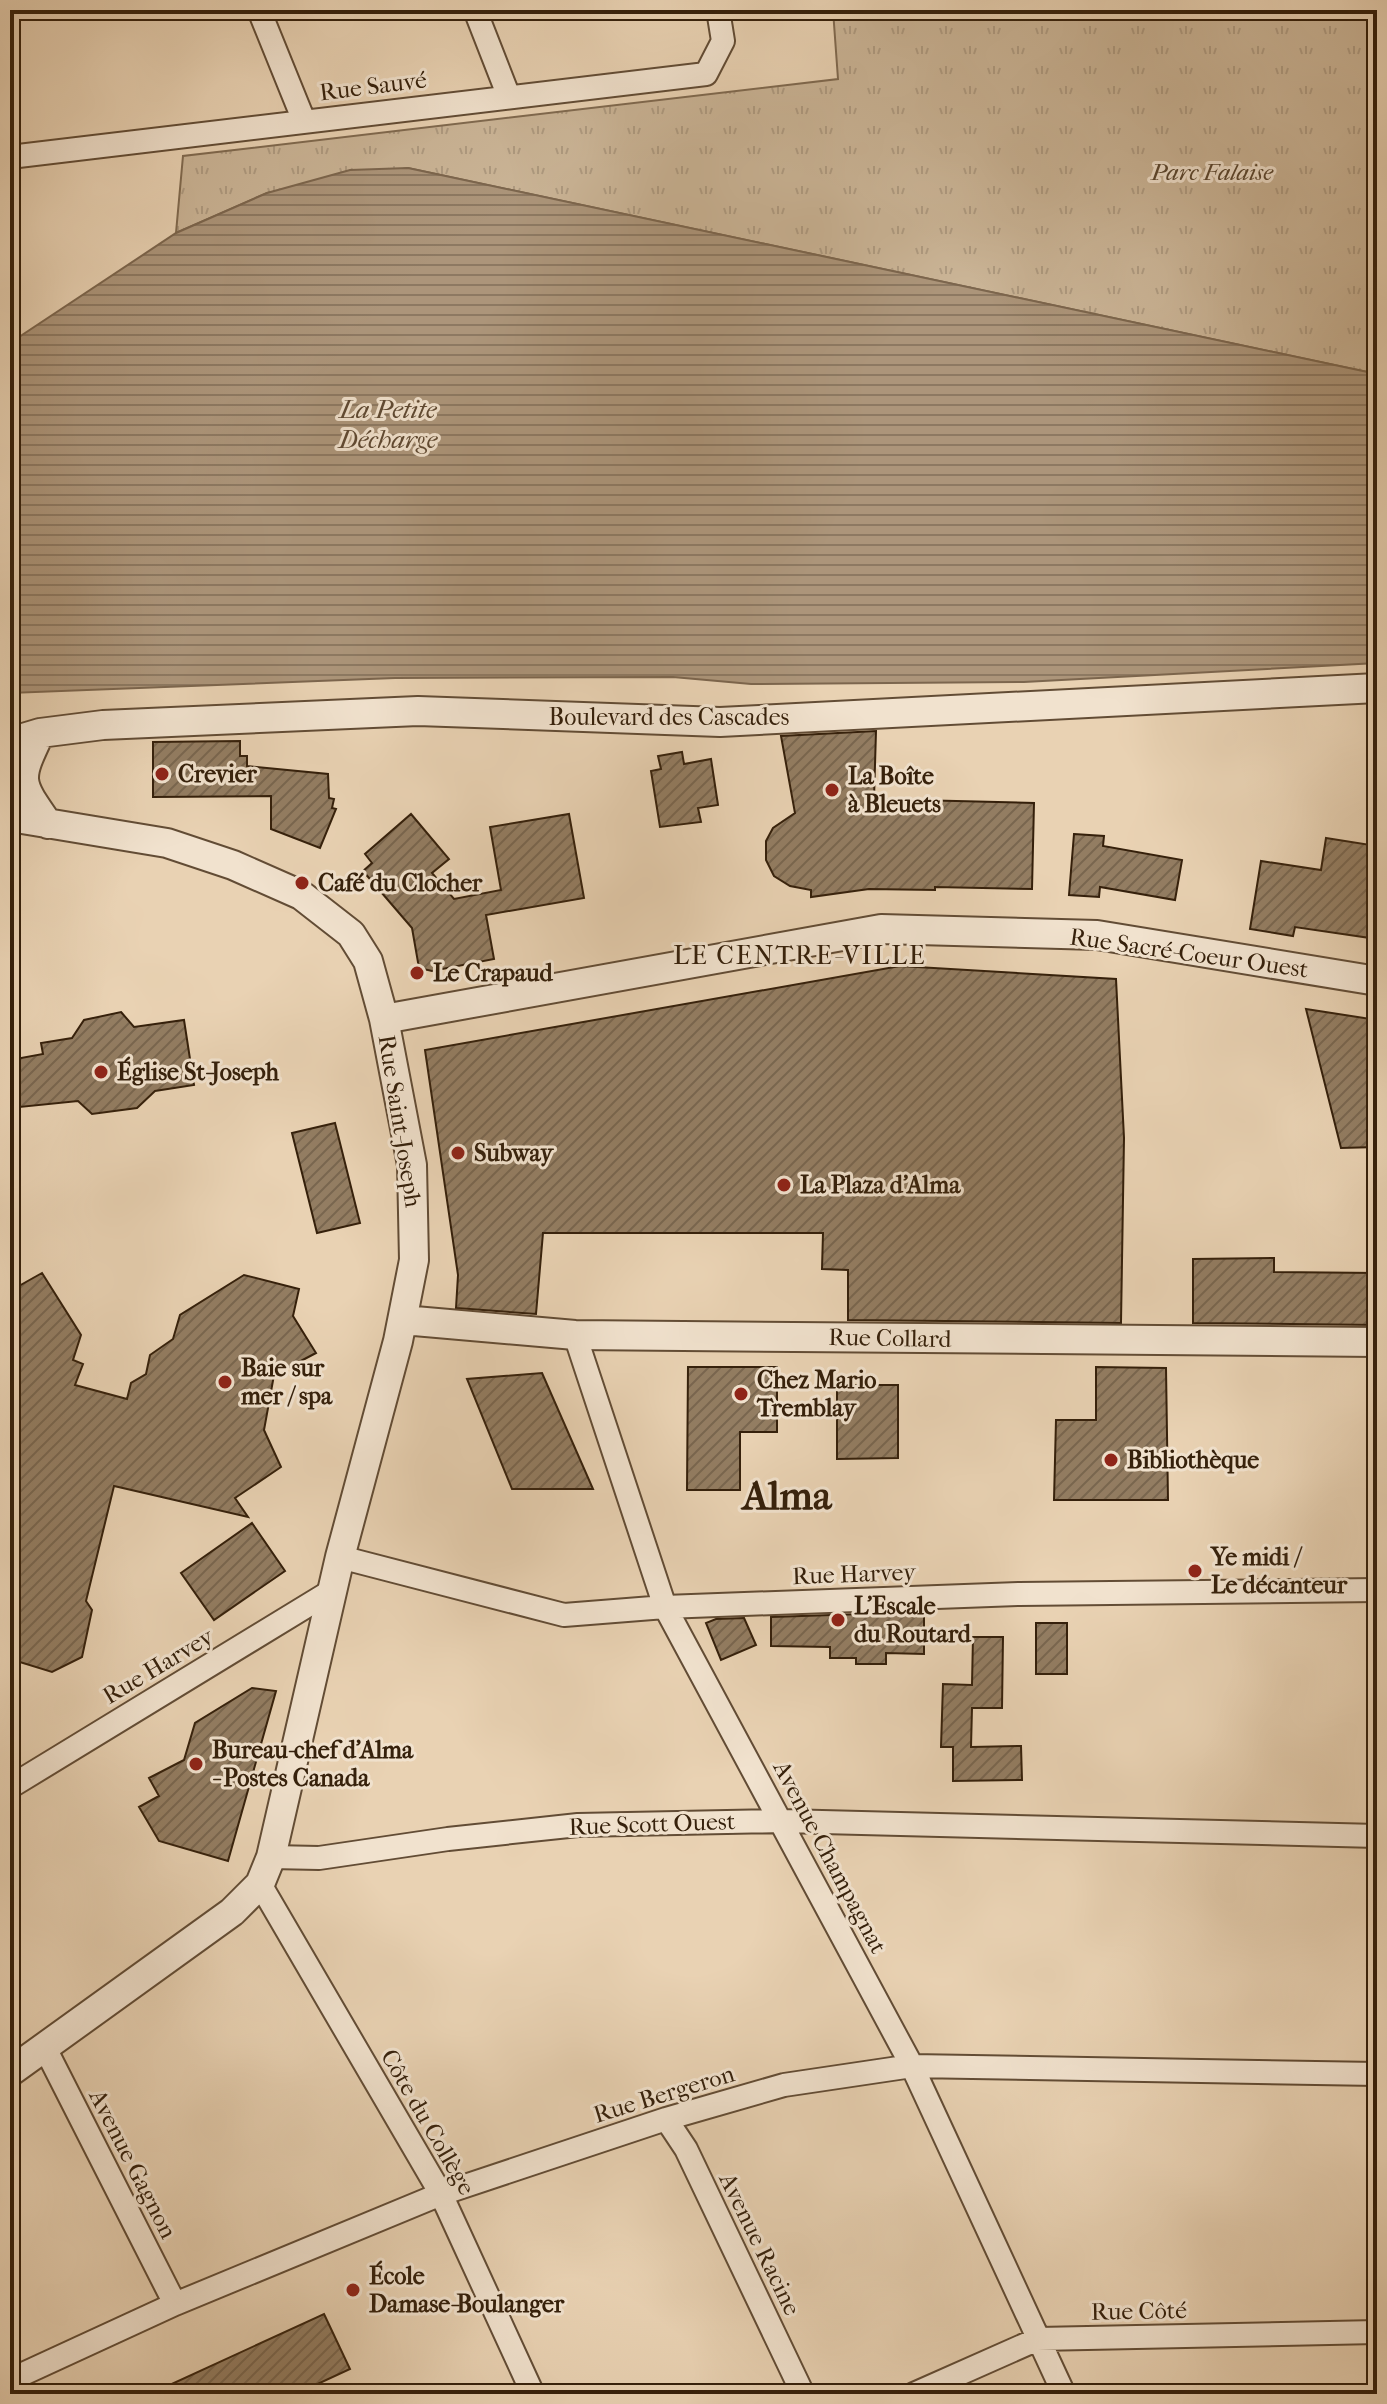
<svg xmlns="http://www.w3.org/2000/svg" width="1387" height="2404" font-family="'IM FELL French Canon',serif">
	<defs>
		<pattern id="park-tufts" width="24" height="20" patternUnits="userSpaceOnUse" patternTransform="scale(2)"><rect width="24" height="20" fill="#cab496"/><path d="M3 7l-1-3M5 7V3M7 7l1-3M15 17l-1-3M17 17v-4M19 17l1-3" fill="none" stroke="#ae9a80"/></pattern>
		<pattern id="water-rules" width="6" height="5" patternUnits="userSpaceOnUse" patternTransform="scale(2)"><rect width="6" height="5" fill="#ac957a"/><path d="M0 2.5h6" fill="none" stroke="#8d7962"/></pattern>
		<pattern id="building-hatch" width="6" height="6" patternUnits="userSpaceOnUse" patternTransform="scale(2)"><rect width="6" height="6" fill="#937d62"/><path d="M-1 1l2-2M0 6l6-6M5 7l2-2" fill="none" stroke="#79664f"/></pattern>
	</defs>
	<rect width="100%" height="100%" fill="#e9d2b3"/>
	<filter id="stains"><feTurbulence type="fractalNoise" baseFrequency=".0025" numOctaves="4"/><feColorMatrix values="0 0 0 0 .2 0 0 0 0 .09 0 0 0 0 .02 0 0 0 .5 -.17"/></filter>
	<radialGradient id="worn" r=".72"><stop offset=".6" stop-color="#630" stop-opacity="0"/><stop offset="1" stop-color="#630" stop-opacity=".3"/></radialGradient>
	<path fill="url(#park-tufts)" stroke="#806a50" stroke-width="2" d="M833,10H1377V374L408,168L267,193L176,233L183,156L838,79Z"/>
	<path fill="url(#water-rules)" stroke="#7c664e" stroke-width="2" d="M408,168L1377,374V663L1024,682L751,684L673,677L395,678L10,693V343L176,233L267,193L350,170Z"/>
	<path fill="url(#building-hatch)" stroke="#35200b" stroke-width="2" d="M876,731L874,799L1034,803L1032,889L935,887V890L869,889L811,897V890L790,886L774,876L766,860V841L773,828L795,813L781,736Z
		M240,741V756H247V766L328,774L329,798L334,799L332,808L336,809L320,848L271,829V796L153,797V742Z
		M682,752L684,764L711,759L718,805L698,808L701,822L660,827L651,771L661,769L658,756Z
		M411,814L449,859L432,873L454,899L501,890L490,827L569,814L584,898L486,915L494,959L432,971L419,968L412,928L363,871L372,863L365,854Z
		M1074,834L1104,836L1103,846L1182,860L1175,900L1100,887L1099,897L1069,895Z
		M1326,838L1377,846V939L1295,927L1293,936L1250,929L1261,861L1321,870Z
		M900,966L1116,979L1124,1138L1121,1323L848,1320V1270L822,1269L823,1233H543L536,1314L456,1308L458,1275L425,1050Z
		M1306,1009L1377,1020V1147L1341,1148Z
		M121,1012L134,1027L184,1020L194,1085L155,1091L137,1108L92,1114L78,1101L10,1108V1060L43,1054L41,1043L72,1038L84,1020Z
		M335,1123L360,1223L317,1233L292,1133Z
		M1274,1258V1272L1377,1273V1325L1193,1323V1259Z
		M42,1273L81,1335L73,1360L83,1364L75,1385L127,1399L131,1383L146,1374L150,1355L173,1339L180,1315L244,1275L299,1289L293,1316L316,1353L274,1375L264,1430L281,1467L235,1498L248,1517L114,1486L86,1601L92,1610L82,1657L52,1672L10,1659V1291Z
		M688,1367H777V1432H740V1490H687Z
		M1096,1367L1166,1368L1168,1500H1054L1056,1420H1096Z
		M542,1373L593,1489H512L467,1379Z
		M837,1385H898V1458L837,1459Z
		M252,1523L285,1571L214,1620L181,1573Z
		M924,1612V1654L886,1653V1664H856V1658H830V1647L771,1646V1617Z
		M744,1618L756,1645L721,1660L706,1623L716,1619Z
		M1036,1623H1067V1674H1036Z
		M973,1637H1003L1002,1708H972L971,1747L1021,1746L1022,1780L953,1781V1747H941L943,1684L972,1685Z
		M252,1688L276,1691L228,1861L159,1841L139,1807L159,1796L149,1778L184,1760L195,1723Z
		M324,2314L350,2369L296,2394H150Z"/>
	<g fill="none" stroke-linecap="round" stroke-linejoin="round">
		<defs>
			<path id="minor" d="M259,10L304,121
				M475,10L509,97
				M10,157L706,74L723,41L718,10
				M575,1335L665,1607L912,2066L1064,2394
				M340,1557L564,1615L665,1607L1019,1594L1377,1590
				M10,1787L333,1590
				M271,1857L319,1858L448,1839L578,1825L783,1821L1377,1836
				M260,1884L441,2194L533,2394
				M45,2048L175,2304
				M666,2119L686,2149L803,2394
				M10,2380L175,2304L441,2194L666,2119L784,2085L912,2066L1377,2074
				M914,2394L1038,2339L1377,2332"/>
			<path id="tertiary" d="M40,733C17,781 18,781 48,824
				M10,742L40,733L103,725L418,711L720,722L1377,688
				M10,817L167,843L233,865L301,895L351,934L368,961L384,1019L412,1165L414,1260L398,1341L340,1557L271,1857L260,1884L232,1912L10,2072
				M384,1019L881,929L1097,935L1377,981
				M403,1320L575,1335L1377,1342"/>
		</defs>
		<use href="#minor" stroke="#624c35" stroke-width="26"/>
		<use href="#tertiary" stroke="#624c35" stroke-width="32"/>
		<use href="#minor" stroke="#f1e2ce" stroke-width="22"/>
		<use href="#tertiary" stroke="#f1e2ce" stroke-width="28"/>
	</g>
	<g fill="#8f2418" stroke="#f1e2ce" stroke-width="3">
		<circle cx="162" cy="774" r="8"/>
		<circle cx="832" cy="790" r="8"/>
		<circle cx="302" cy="883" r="8"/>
		<circle cx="417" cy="973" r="8"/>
		<circle cx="101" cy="1072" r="8"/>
		<circle cx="458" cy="1153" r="8"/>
		<circle cx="784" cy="1185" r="8"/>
		<circle cx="225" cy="1382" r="8"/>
		<circle cx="741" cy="1394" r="8"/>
		<circle cx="1111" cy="1460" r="8"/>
		<circle cx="1195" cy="1571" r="8"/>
		<circle cx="838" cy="1620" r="8"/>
		<circle cx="196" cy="1764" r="8"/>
		<circle cx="353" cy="2290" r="8"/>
	</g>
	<g text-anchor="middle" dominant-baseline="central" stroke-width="6" stroke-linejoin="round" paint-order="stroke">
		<g font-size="24" fill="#35200b" stroke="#f1e2ce">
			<text transform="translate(373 86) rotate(-7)">Rue Sauvé</text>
			<text x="669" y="717">Boulevard des Cascades</text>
			<text transform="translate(1189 953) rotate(8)">Rue Sacré-Coeur Ouest</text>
			<text transform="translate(400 1121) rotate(81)">Rue Saint-Joseph</text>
			<text transform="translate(890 1338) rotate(1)">Rue Collard</text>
			<text transform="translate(854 1574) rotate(-2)">Rue Harvey</text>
			<text transform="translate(158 1666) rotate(-31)">Rue Harvey</text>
			<text transform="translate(652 1824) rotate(-2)">Rue Scott Ouest</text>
			<text transform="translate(830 1857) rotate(62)">Avenue Champagnat</text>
			<text transform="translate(664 2094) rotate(-17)">Rue Bergeron</text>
			<text transform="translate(428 2122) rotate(60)">Côte du Collège</text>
			<text transform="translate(133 2164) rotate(63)">Avenue Gagnon</text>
			<text transform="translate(760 2244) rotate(64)">Avenue Racine</text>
			<text transform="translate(1139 2311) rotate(-1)">Rue Côté</text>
		</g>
		<g font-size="24" font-style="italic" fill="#5a452e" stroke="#f1e2ce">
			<text x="1212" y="172">Parc Falaise</text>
		</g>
		<g font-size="24" font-weight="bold" fill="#35200b" stroke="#f1e2ce" text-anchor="start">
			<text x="178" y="774">Crevier</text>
			<text x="848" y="776">La Boîte<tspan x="848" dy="28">à Bleuets</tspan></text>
			<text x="318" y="883">Café du Clocher</text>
			<text x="433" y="973">Le Crapaud</text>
			<text x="117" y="1072">Église St-Joseph</text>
			<text x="474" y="1153">Subway</text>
			<text x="800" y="1185">La Plaza d'Alma</text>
			<text x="241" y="1368">Baie sur<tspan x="241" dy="28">mer / spa</tspan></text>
			<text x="757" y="1380">Chez Mario<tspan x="757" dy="28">Tremblay</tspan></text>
			<text x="1127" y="1460">Bibliothèque</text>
			<text x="1211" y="1557">Ye midi /<tspan x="1211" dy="28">Le décanteur</tspan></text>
			<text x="854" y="1606">L'Escale<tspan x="854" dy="28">du Routard</tspan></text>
			<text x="212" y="1750">Bureau-chef d'Alma<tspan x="212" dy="28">- Postes Canada</tspan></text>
			<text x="369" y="2276">École<tspan x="369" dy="28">Damase-Boulanger</tspan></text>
		</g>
		<g font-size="26" font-style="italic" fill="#5f4932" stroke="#f1e2ce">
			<text x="388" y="409">La Petite<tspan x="388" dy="30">Décharge</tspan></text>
		</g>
		<g font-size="26" letter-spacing="2" fill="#35200b" stroke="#f1e2ce">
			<text x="800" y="955">LE CENTRE-VILLE</text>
		</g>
		<g font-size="40" font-weight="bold" fill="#35200b" stroke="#f1e2ce">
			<text x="787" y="1496">Alma</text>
		</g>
	</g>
	<rect width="1387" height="2404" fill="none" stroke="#e9d2b3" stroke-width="40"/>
	<rect x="12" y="12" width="1363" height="2380" fill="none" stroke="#35200b" stroke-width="4"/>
	<rect x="20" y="20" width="1347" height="2364" fill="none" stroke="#35200b" stroke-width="2"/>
	<rect width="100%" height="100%" filter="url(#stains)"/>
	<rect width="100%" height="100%" fill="url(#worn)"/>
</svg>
